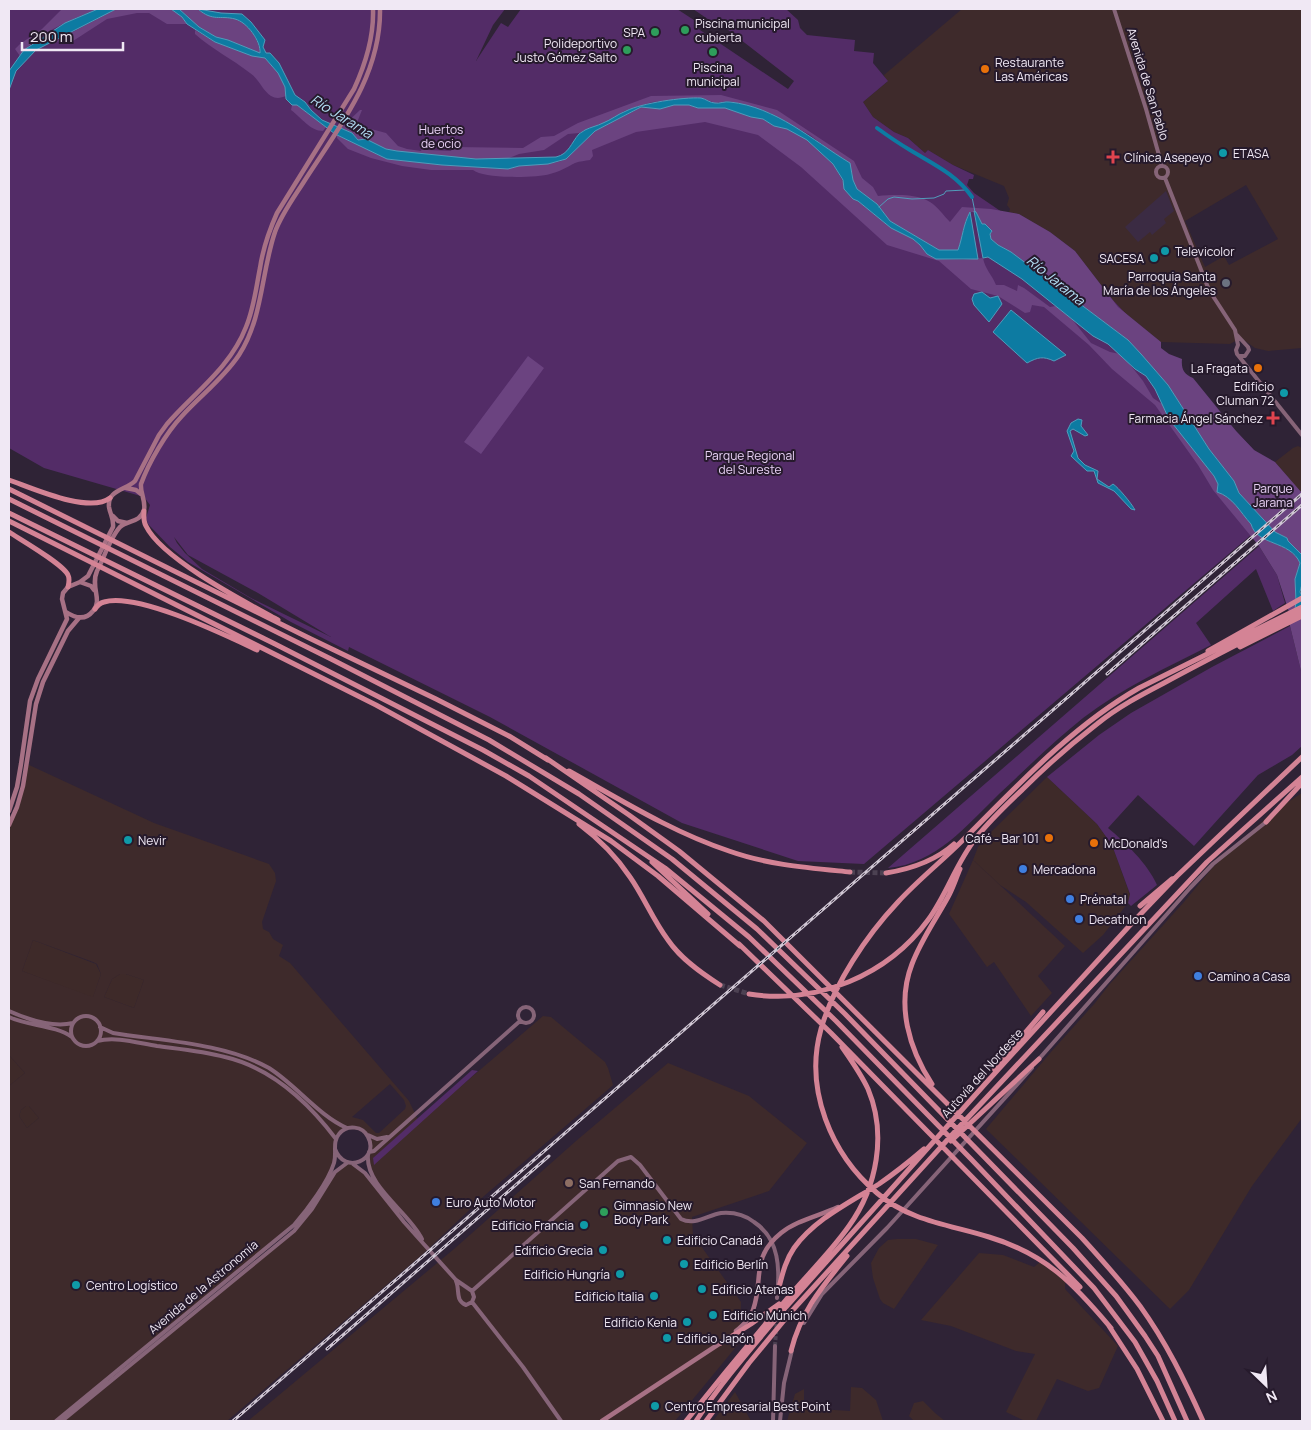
<svg xmlns="http://www.w3.org/2000/svg" width="1311" height="1430" font-family="Manrope,sans-serif">
	<rect width="100%" height="100%" fill="#2f2336"/>
	<path fill="#3e2a29" d="M1047,777L1097,824L1112,845L1130,895L1128,903L1103,935L1083,953L1026,902L1000,885L973,860L978,847L989,834Z
		M1302,793V1118L1252,1186L1189,1290L1170,1309L986,1129L1051,1052L1095,1003L1109,985L1184,902L1213,867L1271,813Z
		M33,940L96,964L101,974L93,998L22,971Z
		M120,974H126L144,980L134,1008L104,997L112,979Z
		M9,1055L25,1073L9,1086Z
		M26,1106H29L39,1118L27,1128L19,1116L21,1110Z"/>
	<path fill="#3e2a2b" fill-rule="evenodd" d="M962,9H1302V348L1268,351L1255,348L1241,338L1230,344L1161,342L1118,307L1075,251L1050,232L1019,214L1009,212L1010,209L1007,205L1009,198L1004,186L953,165L928,150L925,153L908,138L894,132L873,117L863,102L887,82L884,75ZM1246,185L1278,239L1229,265L1224,256L1205,267L1185,221Z
		M1298,446L1302,448V490L1301,492L1275,462L1293,448Z
		M27,764L154,823L269,864L275,873L276,881L262,922L263,929L269,932L273,939L283,945L279,956L290,963L409,1101L419,1122L543,1016L551,1017L605,1062L608,1068L613,1085L612,1086L484,1196L425,1252L227,1421H62L298,1228L335,1172L347,1163L360,1167L422,1241L421,1237L377,1181L368,1163L371,1144L363,1131L347,1128L336,1139L335,1162L313,1201L294,1225L56,1421H9V1086L25,1073L9,1055V825L17,807ZM33,940L93,962L97,964L101,974L93,997L22,971ZM120,974H126L144,980L134,1008L104,997L112,979ZM390,1084L404,1100L406,1106L405,1109L379,1133H376L363,1120L352,1117ZM26,1106H29L39,1118L27,1128L19,1116L21,1110Z
		M973,860L1065,946L1038,976L1052,993L1031,1016L994,962L987,967L949,914Z
		M668,1063L749,1096L807,1143L769,1191L692,1217L693,1235L741,1302L740,1342L675,1421H248L454,1249L576,1141Z
		M897,1239H916L938,1245L894,1309L883,1303L880,1299L873,1278L871,1263L879,1248L888,1240Z
		M979,1253L1003,1255L1034,1267L1040,1262L1065,1281V1289L1118,1346L1099,1388L1088,1391L1057,1379L1036,1421H1025L1006,1412L1035,1354L1016,1351L951,1326L921,1320Z
		M851,1387L862,1388L876,1400L883,1421H787L795,1394L804,1389V1408L850,1411Z
		M735,1392L751,1421H713Z
		M923,1401L935,1413L945,1421H914L909,1416L914,1403Z"/>
	<path fill="#3b2b43" d="M1166,191L1174,211L1164,219L1166,223L1152,235L1150,232L1138,242L1125,227Z"/>
	<path fill="#532c67" fill-rule="evenodd" d="M9,9H505L493,25L476,61L501,23L508,27L521,9H677L700,24L697,28L788,89L794,81L723,26L721,28L693,9H786L798,20L800,28L807,35L855,40L854,51L874,53L873,63L888,81L863,102L873,117L894,132L908,138L925,153L928,150L953,165L974,175L973,179H969L967,185L974,193L1080,265L1297,496L864,864L798,861L682,823L490,717L349,647L348,651L291,622L188,562L170,547L148,524L146,518L150,505L144,497L44,468L9,448ZM174,537L188,555L258,593L331,637L251,598L202,569L185,553L177,543Z
		M1259,546L1277,575L1285,603L1273,611L1256,569L1196,623L1211,645C1168,667 1122,688 1083,718C1054,741 1026,769 999,794C967,825 936,864 888,868Z
		M1290,626L1302,675V746L1292,755L1258,775L1194,846L1138,795L1108,828C1125,842 1148,864 1157,885L1131,906L1128,903L1130,894L1112,845L1097,824L1047,777L1099,735L1131,713L1212,667Z
		M472,1070L478,1071L374,1165L373,1158Z"/>
	<path fill="#6b4380" d="M62,9H98C71,20 38,32 20,56L15,49L20,44L42,29Z
		M116,9H171L182,17L187,24H167L149,13H137L107,19L73,41L49,42L67,35Z
		M179,9H198C213,22 220,14 236,19C248,22 260,41 260,54L228,40L216,37L199,27Z
		M195,30L215,42L252,56L265,58L278,73L285,87L286,96C281,98 276,99 271,96C262,90 259,79 250,73C232,59 212,49 195,34Z
		M721,95L777,110L854,161L862,178L873,187L878,196C894,195 915,193 930,202C937,206 944,216 950,222L962,207L991,209L1019,214L1050,232L1075,251L1118,307L1161,342V348L1169,354L1182,359C1181,369 1184,374 1193,378L1236,431L1254,450L1275,462L1302,493V555L1288,541L1287,538L1275,532L1239,493L1234,481L1209,449L1168,385L1128,340L1011,252L998,245L991,239L990,234L992,232L982,224L976,212H970C963,224 963,237 958,250H939L890,221L877,204L857,189L853,180L852,172L846,161L842,160L810,135L770,113L745,105L729,101L715,103L707,100L699,98L652,102L643,105L624,111L613,119L579,133L568,134L544,150L519,154L507,159H476L409,153L386,149L366,139L358,140L352,133L341,128L360,110H362L356,125L386,133L398,146L407,149L421,151L423,147L427,150L451,151L453,147L523,148L541,137L554,136L578,123L651,96Z
		M292,105H297L326,127L323,131C310,131 302,118 291,110Z
		M674,105H689L698,108H725L751,117L763,119L774,126L787,129L799,135L807,140L833,164L853,199L858,201L891,228L913,239L920,245L927,254L936,259L963,260L983,258C985,269 992,275 996,285H1004L1017,291L1018,285L1024,288L1050,307L1056,306L1071,318L1091,343L1110,352L1120,354L1128,362L1143,381L1153,398L1162,404L1170,419L1214,476L1218,484L1217,488L1233,501L1251,524C1257,546 1290,540 1300,563L1295,579L1296,602L1302,605V675L1290,626L1289,612L1277,575L1259,546L1213,490L1198,465L1155,405L1112,369L1089,345L1044,307L1032,305L1030,312L1025,313L998,296L971,289L939,261L887,245L801,167L758,135L705,122L636,132L592,150L593,156L590,160C585,161 580,161 575,163C567,167 559,172 550,174C536,178 484,179 473,170H431L402,166L371,158L348,149L337,138V135L387,159L442,165L508,169L519,166L558,162L566,159L595,131L634,111L641,107L660,109Z
		M528,356L544,368L481,454L464,442Z"/>
	<path fill="#0d7ba2" stroke="#519cbb" d="M98,9H116L36,50L16,71L9,90V71L24,50L65,23Z
		M171,9H179L199,27L216,37L228,40L260,53C261,41 247,22 235,19C220,15 213,22 198,9L221,13L242,14L251,22L265,40L263,47L266,53H270L279,63L295,95L305,102L311,110L322,120L352,133L358,140L366,139L386,149L397,151L476,159L556,157C569,154 571,143 579,134C580,133 584,131 585,130C591,127 597,126 603,123C611,120 618,114 626,111C642,103 683,97 701,98C706,99 710,103 715,103C719,104 725,101 730,102C776,107 812,140 850,163L853,180L857,189L877,204L890,221L939,250H958C963,236 963,225 970,212L978,259H936L927,254L920,245L913,239L891,228L858,201L853,199L844,189L843,180L833,164L807,140L787,129L774,126L763,119L751,117L725,108H698L689,105H674L660,109L641,107L595,131L566,159L548,164L519,166L508,169L442,165L387,159L335,134L297,105H292L286,99L285,87L278,73L265,58L252,56L215,42L187,24L182,17Z
		M974,211L976,212L982,224H985L992,231L990,234L991,239L998,245L1011,252L1128,340L1141,354L1168,385L1209,449L1234,481L1239,493L1275,532L1287,538L1288,541L1302,555V584L1300,592L1302,596V617L1295,609L1296,602L1295,579L1300,563C1290,540 1257,546 1251,524C1240,512 1233,497 1217,492L1218,484L1214,476L1169,419L1155,389L1146,376L1135,369L1108,344L1093,336L1022,279L988,257L983,258Z
		M982,292L990,298L998,296L1002,304L989,322L974,305L972,299L974,294Z
		M1011,310L1066,355L1054,361C1043,356 1038,357 1027,363L993,332Z
		M1078,419L1082,420L1081,426L1088,435L1085,436L1073,429L1070,431L1078,458L1085,465L1098,471L1097,479L1109,487L1113,484C1118,487 1132,504 1135,510L1131,509L1114,491L1098,483L1094,471H1087L1071,456L1074,451L1067,431L1071,423Z"/>
	<g fill="none" stroke-linecap="round" stroke-linejoin="round">
		<path stroke="#519cbb" stroke-width="1" d="M879,207L888,199L894,197L912,199L934,198L944,194L946,191L965,190L972,197L975,212"/>
		<path stroke="#0d7ba2" stroke-width="4" d="M877,128C888,136 898,143 910,150C933,164 956,174 972,197"/>
		<path stroke="#4c4152" stroke-width="4" stroke-dasharray="4 2" stroke-linecap="butt" d="M775,1346L777,1318"/>
		<path stroke="#4c4152" stroke-width="5" stroke-dasharray="5 2.5" stroke-linecap="butt" d="M850,872L886,873
			M720,985L749,994"/>
		<path stroke="#866478" stroke-width="4" d="M1114,9L1146,109L1162,166
			M1156 172a6 6 0 1 1 12 0a6 6 0 1 1-12 0Z
			M1165,178L1209,290L1235,330L1238,345L1236,350L1237,354L1302,435
			M1237,335L1248,347L1249,350L1245,356H1240
			M518 1015a8 8 0 1 1 16 0a8 8 0 1 1-16 0Z
			M9,1011C29,1020 52,1028 73,1023
			M71 1031a15 15 0 1 1 30 0a15 15 0 1 1-30 0Z
			M9,1017C28,1026 55,1025 72,1037
			M100,1027L113,1033C163,1041 224,1043 269,1068C296,1085 319,1116 347,1128
			M97,1041C116,1036 138,1043 157,1046C180,1049 203,1051 225,1057C272,1068 308,1102 336,1139
			M1038,1060L1190,888L1213,864L1266,822
			M368,1135L377,1139L387,1137
			M369,1152L374,1151L520,1021
			M368,1155C365,1186 410,1213 422,1239
			M353,1164L365,1173L404,1222L456,1280L472,1291L474,1297L472,1302
			M456,1281C460,1290 455,1301 466,1305L472,1302
			M472,1291L618,1161L631,1157L640,1165L681,1219C695,1226 708,1215 721,1213C733,1212 745,1215 754,1222C780,1239 780,1270 777,1298
			M472,1302L523,1367L561,1421
			M804,1323L822,1294L887,1228L1032,1068
			M56,1421L294,1225C308,1209 328,1182 334,1163C337,1153 332,1142 339,1134C347,1124 363,1126 368,1137C380,1159 345,1176 335,1149
			M62,1421L294,1231L312,1209L335,1172L347,1163
			M773,1421L775,1346
			M780,1421L784,1383L792,1350"/>
		<path stroke="#a77185" stroke-width="4.5" d="M126,488L136,490L141,494
			M113,516L118,521L127,523
			M80,582L91,586L94,590
			M66,612C75,618 85,621 93,611C103,600 90,587 97,571C104,558 110,538 120,527C128,520 140,523 144,510C146,501 140,493 141,484C149,462 166,433 182,416C201,395 223,379 239,355C263,318 261,273 275,232C282,213 295,196 305,180C340,126 381,75 380,9
			M9,811L17,787L21,764L30,701L38,679L67,619L62,599L63,593L68,587L80,582L88,576L113,527C114,519 110,514 109,507C107,490 126,490 135,481L159,435L167,424C195,392 230,368 246,327C254,308 256,288 260,268C263,248 269,231 277,213L354,89C366,63 374,37 373,9
			M9,825L17,807L23,786L36,704L43,682L68,631L79,618
			M736,1331C743,1325 750,1319 753,1310C764,1280 750,1258 781,1233C797,1220 819,1216 838,1207
			M602,1421L722,1342"/>
		<path stroke="#d48395" stroke-width="5" d="M9,480C32,488 89,514 110,498
			M9,489L309,638L436,699L509,736L548,760
			M9,499L331,659L489,740L579,794L672,859L757,929L845,1014L1073,1248L1116,1296L1145,1336L1158,1356L1187,1421
			M144,511C144,516 143,521 146,526C162,559 245,602 278,620
			M9,513L275,644L483,750L529,776L665,868L749,937L836,1021L971,1159L1094,1288L1135,1342L1157,1381L1175,1421
			M9,521L376,705L506,776L611,841L658,876L740,946
			M9,532C21,540 63,564 68,575C70,579 69,583 68,587
			M95,609C97,606 100,603 104,602C137,592 225,635 257,650
			M1240,647L1302,616
			M1208,651L1302,598
			M546,758L629,815L679,851L764,921L1082,1238C1102,1260 1122,1282 1140,1306C1166,1342 1185,1381 1203,1421
			M569,771C621,800 672,832 729,851C768,865 810,868 850,872
			M1266,822L1302,783
			M579,824C599,839 616,856 630,877C644,897 653,920 668,940C681,959 701,973 720,985
			M652,862L708,914
			M886,873C911,869 935,861 954,844
			M1140,906L1172,879
			M739,944L831,1033L1080,1287
			M749,994C817,1005 888,975 928,920C947,894 956,863 976,838C990,820 1006,805 1023,789C1046,766 1071,744 1097,724C1118,707 1141,695 1164,683C1210,658 1256,635 1302,611
			M994,1069L1043,1012
			M932,1084C909,1049 896,1005 912,964C921,940 936,919 948,897C953,888 956,878 960,869
			M951,1141L1039,1059
			M778,1291C782,1276 785,1261 794,1248C815,1219 849,1203 879,1184C895,1173 910,1161 924,1149
			M1109,1326L1137,1369L1163,1421
			M1111,1328C1074,1284 1046,1254 989,1237C951,1225 909,1221 877,1193C831,1154 804,1089 821,1029C834,984 866,936 898,902C918,880 941,862 962,841C1017,786 1071,727 1139,688L1302,607
			M721,1343L751,1324L779,1304
			M791,1351C801,1311 822,1287 847,1256
			M686,1421C718,1381 751,1341 785,1301C806,1276 830,1253 849,1226C877,1187 887,1134 868,1089C861,1074 851,1060 842,1047
			M696,1421C722,1381 755,1344 786,1307L985,1084L1132,923L1177,876L1302,757
			M706,1421L749,1363L791,1312L960,1126L1207,862L1302,777"/>
		<defs>
			<path id="rail" d="M1107,674L1302,505
				M327,1349L549,1156
				M233,1421L1302,494"/>
		</defs>
		<use href="#rail" stroke="#d0c7d4" stroke-width="3"/>
		<use href="#rail" stroke="#261a2c" stroke-width="1" stroke-dasharray="4" stroke-linecap="butt"/>
	</g>
	<g fill="#2e9e5b" stroke="#261a2c" stroke-width="2">
		<circle cx="685" cy="30" r="5"/>
		<circle cx="655" cy="32" r="5"/>
		<circle cx="627" cy="50" r="5"/>
		<circle cx="713" cy="52" r="5"/>
		<circle cx="604" cy="1212" r="5"/>
	</g>
	<g fill="#e8710a" stroke="#261a2c" stroke-width="2">
		<circle cx="985" cy="69" r="5"/>
		<circle cx="1258" cy="368" r="5"/>
		<circle cx="1049" cy="838" r="5"/>
		<circle cx="1094" cy="843" r="5"/>
	</g>
	<g fill="#0f9aa8" stroke="#261a2c" stroke-width="2">
		<circle cx="1223" cy="153" r="5"/>
		<circle cx="1165" cy="251" r="5"/>
		<circle cx="1154" cy="258" r="5"/>
		<circle cx="1284" cy="393" r="5"/>
		<circle cx="128" cy="840" r="5"/>
		<circle cx="584" cy="1225" r="5"/>
		<circle cx="667" cy="1240" r="5"/>
		<circle cx="603" cy="1250" r="5"/>
		<circle cx="684" cy="1264" r="5"/>
		<circle cx="620" cy="1274" r="5"/>
		<circle cx="76" cy="1285" r="5"/>
		<circle cx="702" cy="1289" r="5"/>
		<circle cx="654" cy="1296" r="5"/>
		<circle cx="713" cy="1315" r="5"/>
		<circle cx="687" cy="1322" r="5"/>
		<circle cx="667" cy="1338" r="5"/>
		<circle cx="655" cy="1406" r="5"/>
	</g>
	<g fill="#e0444e" stroke="#261a2c" stroke-width="2">
		<path d="M1110.5 149.5h5v5h5v5h-5v5h-5v-5h-5v-5h5z"/>
		<path d="M1270.5 410.5h5v5h5v5h-5v5h-5v-5h-5v-5h5z"/>
	</g>
	<circle fill="#6b7280" stroke="#261a2c" stroke-width="2" cx="1226" cy="283" r="5"/>
	<g fill="#3f7fe0" stroke="#261a2c" stroke-width="2">
		<circle cx="1023" cy="869" r="5"/>
		<circle cx="1070" cy="899" r="5"/>
		<circle cx="1079" cy="919" r="5"/>
		<circle cx="1198" cy="976" r="5"/>
		<circle cx="436" cy="1202" r="5"/>
	</g>
	<circle fill="#8d6e63" stroke="#261a2c" stroke-width="2" cx="569" cy="1183" r="5"/>
	<g text-anchor="middle" dominant-baseline="central" stroke-width="4" stroke-linejoin="round" paint-order="stroke">
		<g font-size="12" fill="#f0e8f4" stroke="#261a2c" text-anchor="start">
			<text x="695" y="23">Piscina municipal<tspan x="695" dy="14">cubierta</tspan></text>
			<text x="645" y="32" text-anchor="end">SPA</text>
			<text x="617" y="43" text-anchor="end">Polideportivo<tspan x="617" dy="14">Justo Gómez Salto</tspan></text>
			<text x="995" y="62">Restaurante<tspan x="995" dy="14">Las Américas</tspan></text>
			<text x="713" y="67" text-anchor="middle">Piscina<tspan x="713" dy="14">municipal</tspan></text>
			<text x="1233" y="153">ETASA</text>
			<text x="1124" y="157">Clínica Asepeyo</text>
			<text x="1175" y="251">Televicolor</text>
			<text x="1144" y="258" text-anchor="end">SACESA</text>
			<text x="1216" y="276" text-anchor="end">Parroquia Santa<tspan x="1216" dy="14">María de los Ángeles</tspan></text>
			<text x="1248" y="368" text-anchor="end">La Fragata</text>
			<text x="1274" y="386" text-anchor="end">Edificio<tspan x="1274" dy="14">Cluman 72</tspan></text>
			<text x="1263" y="418" text-anchor="end">Farmacia Ángel Sánchez</text>
			<text x="1039" y="838" text-anchor="end">Café - Bar 101</text>
			<text x="138" y="840">Nevir</text>
			<text x="1104" y="843">McDonald's</text>
			<text x="1033" y="869">Mercadona</text>
			<text x="1080" y="899">Prénatal</text>
			<text x="1089" y="919">Decathlon</text>
			<text x="1208" y="976">Camino a Casa</text>
			<text x="579" y="1183">San Fernando</text>
			<text x="446" y="1202">Euro Auto Motor</text>
			<text x="614" y="1205">Gimnasio New<tspan x="614" dy="14">Body Park</tspan></text>
			<text x="574" y="1225" text-anchor="end">Edificio Francia</text>
			<text x="677" y="1240">Edificio Canadá</text>
			<text x="593" y="1250" text-anchor="end">Edificio Grecia</text>
			<text x="694" y="1264">Edificio Berlín</text>
			<text x="610" y="1274" text-anchor="end">Edificio Hungría</text>
			<text x="86" y="1285">Centro Logístico</text>
			<text x="712" y="1289">Edificio Atenas</text>
			<text x="644" y="1296" text-anchor="end">Edificio Italia</text>
			<text x="723" y="1315">Edificio Múnich</text>
			<text x="677" y="1322" text-anchor="end">Edificio Kenia</text>
			<text x="677" y="1338">Edificio Japón</text>
			<text x="665" y="1406">Centro Empresarial Best Point</text>
		</g>
		<g font-size="12" fill="#f0e8f4" stroke="#261a2c">
			<text transform="translate(1148 84) rotate(73)">Avenida de San Pablo</text>
			<text transform="translate(982 1073) rotate(-48)">Autovía del Nordeste</text>
			<text transform="translate(203 1287) rotate(-40)">Avenida de la Astronomía</text>
		</g>
		<g font-size="12" fill="#e8d1f5" stroke="#261a2c">
			<text x="441" y="129">Huertos<tspan x="441" dy="14">de ocio</tspan></text>
			<text x="750" y="455">Parque Regional<tspan x="750" dy="14">del Sureste</tspan></text>
			<text x="1273" y="488">Parque<tspan x="1273" dy="14">Jarama</tspan></text>
		</g>
		<g font-size="14" font-style="italic" fill="#b3def4" stroke="#261a2c">
			<text transform="translate(342 116) rotate(32)">Río Jarama</text>
			<text transform="translate(1056 280) rotate(39)">Río Jarama</text>
		</g>
	</g>
	<rect width="1311" height="1430" fill="none" stroke="#f0e8f4" stroke-width="20"/>
	<g transform="translate(1266 1385) rotate(155)" stroke="#261a2c" stroke-width="4" paint-order="stroke">
	<path d="M0-4L9 19L0 12L-9 19Z" fill="#f0e8f4"/>
	<text y="-8" font-size="14" font-weight="bold" text-anchor="middle" fill="#f0e8f4">N</text>
	</g>
	<path d="M22 42v8h101v-8" fill="none" stroke="#f0e8f4" stroke-width="2.5"/>
	<text x="30" y="42" font-size="15" fill="#f0e8f4" stroke="#261a2c" stroke-width="4" paint-order="stroke">200 m</text>
</svg>
